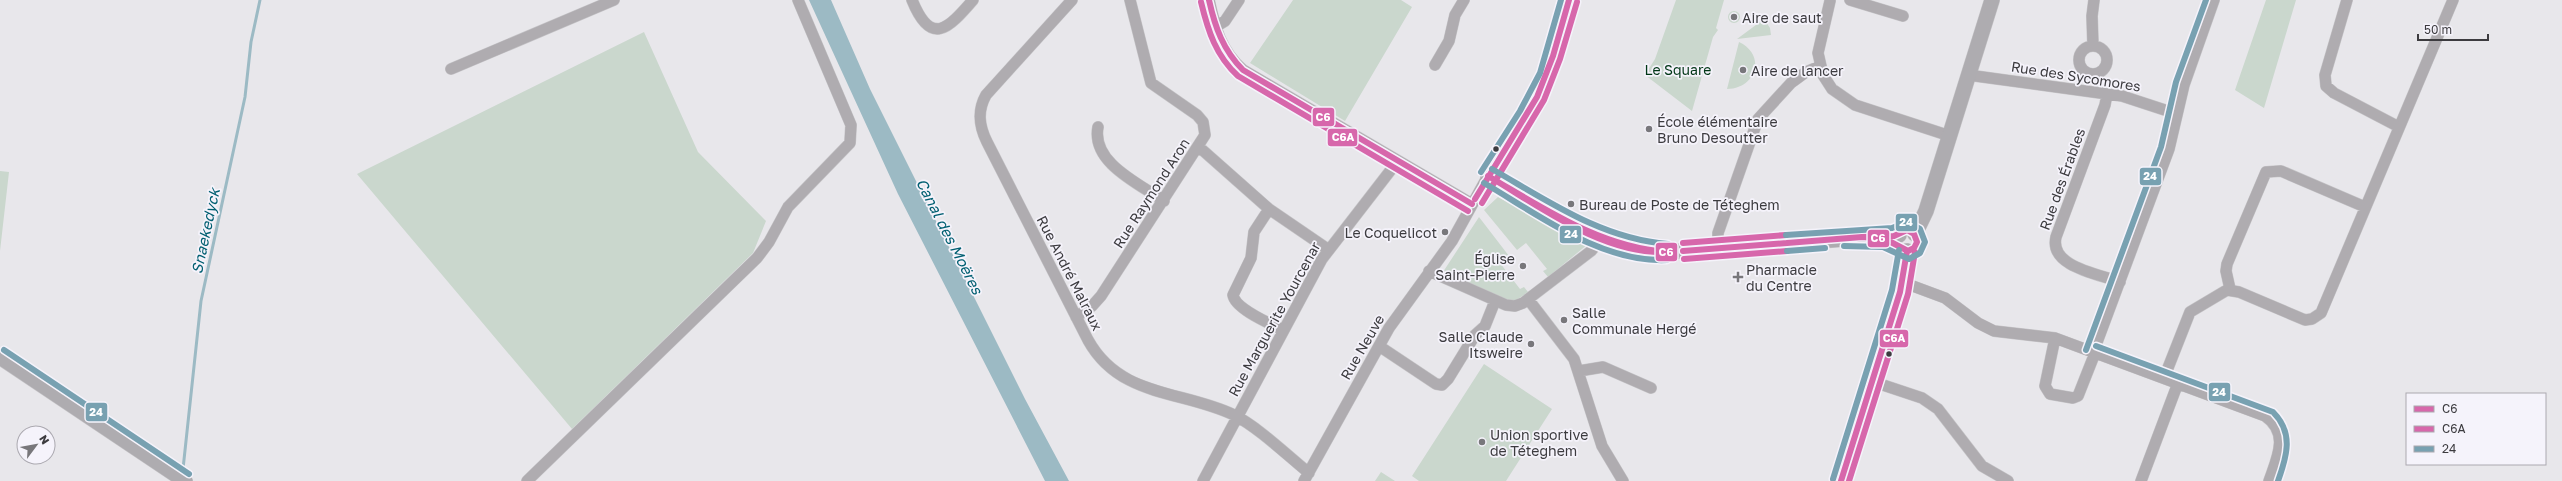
<svg xmlns="http://www.w3.org/2000/svg" width="2562" height="481" font-family="'Golos Text',sans-serif">
	<rect width="100%" height="100%" fill="#e8e7eb"/>
	<path fill="#cad7cd" d="M1293,0H1401L1412,7L1345,121L1250,63Z
		M1676,0H1724L1716,28L1718,30L1713,37L1692,111L1645,75L1655,59Z
		M2266,0H2296L2264,108L2235,90Z
		M1728 17a6 6 0 1 1 12 0a6 6 0 1 1-12 0Z
		M1764,19L1770,28L1771,35L1737,39Z
		M644,32L698,152L766,221L753,253L572,429L357,174Z
		M1739,42C1767,55 1756,89 1727,89Z
		M0,171L9,172L0,251Z
		M1498,197L1583,241L1588,244L1548,277L1543,271L1547,269L1526,243L1517,250L1484,210Z
		M1479,217L1509,256L1500,263L1520,289L1524,287L1528,292L1512,303L1443,272Z
		M1484,364L1552,409L1506,481H1419L1412,476Z
		M1381,472L1395,481H1375Z"/>
	<path fill="#9cbac4" d="M809,0H831L870,89L1025,399L1069,481H1045L898,194Z"/>
	<g fill="none" stroke-linecap="round" stroke-linejoin="round">
		<path stroke="#9cbac4" stroke-width="3" d="M183,469L201,301L245,97L251,42L260,0"/>
		<defs>
			<path id="street" d="M912,0C931,47 948,29 973,0
				M1072,0L986,95C977,111 979,126 987,142L1088,340C1120,398 1182,390 1234,415C1258,427 1288,456 1309,473
				M1209,0C1215,28 1221,51 1243,70L1472,204
				M1850,0L1903,16
				M2347,0L2325,75L2326,86L2334,93L2399,127
				M1830,1L1818,53L1823,75L1832,89L1855,105L1950,136
				M1215,27L1225,21L1239,0
				M2093,46L2092,16L2094,0
				M2079 60a14 14 0 1 1 28 0a14 14 0 1 1-28 0Z
				M1435,65L1449,41L1455,15L1464,0
				M451,69L614,0
				M1968,75L2122,96L2177,114
				M2107,94L2105,105L2056,237C2049,267 2099,274 2120,282
				M1098,127C1091,163 1140,184 1164,201
				M1199,147L1269,209L1329,250
				M1269,209L1254,232L1251,258L1233,295C1235,309 1271,324 1283,330
				M1718,248V233L1758,119L1791,83L1806,72L1820,66
				M1429,271L1506,305L1515,306L1523,303L1591,251L1602,238
				M1902,282L1945,298L1978,323L1994,331L2055,338L2265,416C2290,433 2277,458 2269,481
				M2230,289L2226,271L2227,264L2266,172L2281,171L2365,207
				M1528,299L1574,359L1602,446L1623,481
				M1076,317L1092,306L1101,296L1205,135L1203,122L1197,115L1151,83L1130,0
				M2055,338L2045,386L2050,394L2073,398L2078,396L2095,353
				M1379,346L1436,384L1442,385L1448,379L1475,335L1485,326L1495,301
				M2093,353L2169,149L2184,85L2214,0
				M1579,371L1603,367L1651,388
				M2164,378L2190,312L2227,290L2239,292L2305,320L2312,319L2321,313L2453,0
				M1871,381L1922,398L1938,409L1982,466L2008,481
				M527,481L757,258L769,242L788,207L850,143L851,125L798,0
				M1203,481L1322,259L1397,162
				M1304,481L1389,328L1452,241L1488,176
				M2141,481L2178,383"/>
			<path id="secondary" d="M1569,0C1562,25 1557,52 1547,76C1531,112 1509,144 1488,176C1541,205 1607,253 1668,252L1899,235
				M1915,234L1926,211L1992,0
				M0,357L185,481
				M1841,481L1900,292L1907,251"/>
		</defs>
		<use href="#street" stroke="#c6c5c8" stroke-width="12"/>
		<use href="#secondary" stroke="#c6c5c8" stroke-width="16"/>
		<use href="#street" stroke="#afacb0" stroke-width="11"/>
		<use href="#secondary" stroke="#aeacb0" stroke-width="15"/>
		<defs>
			<path id="bus-1" d="M1209,0C1215,27 1223,50 1243,70L1472,204
				M1488,176C1545,209 1600,247 1667,252C1603,255 1541,207 1488,176Z
				M1475,199L1537,97L1553,56L1569,0
				M1907,230L1914,234L1917,242L1914,248L1908,251L1885,239L1862,237L1894,236Z
				M1787,243L1862,237
				M1787,243L1862,237
				M1683,251L1787,243
				M1683,251L1787,243
				M1841,481L1900,292L1907,251"/>
			<path id="bus-2" d="M1201,2C1208,31 1216,56 1238,76L1468,211
				M1482,203L1544,100L1560,59L1577,2
				M1683,243L1786,235
				M1684,259L1787,251
				M1849,481L1908,294L1915,252"/>
			<path id="bus-3" d="M1492,169C1548,201 1602,239 1668,244
				M1481,172L1520,111L1540,73L1561,0
				M1484,183C1539,215 1601,263 1667,260
				M1786,235L1892,228L1907,222L1920,229L1925,242L1920,253L1909,259L1883,247L1844,246
				M1787,251L1825,248
				M2096,346L2273,412C2294,433 2287,456 2278,481
				M4,350L189,474
				M2086,350L2161,147L2176,82L2206,0
				M1833,479L1892,290L1899,250"/>
		</defs>
		<use href="#bus-1" stroke="#f5f3fb" stroke-width="9"/>
		<use href="#bus-2" stroke="#f5f3fb" stroke-width="9"/>
		<use href="#bus-3" stroke="#f5f3fb" stroke-width="9"/>
		<use href="#bus-1" stroke="#d767ab" stroke-width="6"/>
		<use href="#bus-2" stroke="#d767ab" stroke-width="6"/>
		<use href="#bus-3" stroke="#78a1b1" stroke-width="6"/>
	</g>
	<g fill="#78777b" stroke="#f5f3fb" stroke-width="1.5">
		<circle cx="1734" cy="17" r="4"/>
		<circle cx="1743" cy="70" r="4"/>
		<circle cx="1649" cy="129" r="4"/>
		<circle cx="1571" cy="204" r="4"/>
		<circle cx="1445" cy="232" r="4"/>
		<circle cx="1523" cy="266" r="4"/>
		<path d="M1736 271h4v4h4v4h-4v4h-4v-4h-4v-4h4z"/>
		<circle cx="1564" cy="320" r="4"/>
		<circle cx="1531" cy="344" r="4"/>
		<circle cx="1482" cy="442" r="4"/>
	</g>
	<g fill="#3c3b3f" stroke="#f5f3fb" stroke-width="1.5">
		<circle cx="1496" cy="149" r="3.5"/>
		<circle cx="1889" cy="354" r="3.5"/>
	</g>
	<g text-anchor="middle" dominant-baseline="central" stroke-width="3.5" stroke-linejoin="round" paint-order="stroke">
		<g font-size="14" fill="#3c3b3f" stroke="#f5f3fb" text-anchor="start">
			<text x="1742" y="17">Aire de saut</text>
			<text x="1751" y="70">Aire de lancer</text>
			<text x="1657" y="121">École élémentaire<tspan x="1657" dy="16">Bruno Desoutter</tspan></text>
			<text x="1579" y="204">Bureau de Poste de Téteghem</text>
			<text x="1437" y="232" text-anchor="end">Le Coquelicot</text>
			<text x="1515" y="258" text-anchor="end">Église<tspan x="1515" dy="16">Saint-Pierre</tspan></text>
			<text x="1746" y="269">Pharmacie<tspan x="1746" dy="16">du Centre</tspan></text>
			<text x="1572" y="312">Salle<tspan x="1572" dy="16">Communale Hergé</tspan></text>
			<text x="1523" y="336" text-anchor="end">Salle Claude<tspan x="1523" dy="16">Itsweire</tspan></text>
			<text x="1490" y="434">Union sportive<tspan x="1490" dy="16">de Téteghem</tspan></text>
		</g>
		<g font-size="14" fill="#013716" stroke="#f5f3fb">
			<text x="1678" y="69">Le Square</text>
		</g>
		<g font-size="14" fill="#3c3b3f" stroke="#f5f3fb">
			<text transform="translate(2076 76) rotate(9)">Rue des Sycomores</text>
			<text transform="translate(2062 179) rotate(-70)">Rue des Érables</text>
			<text transform="translate(1151 193) rotate(-57)">Rue Raymond Aron</text>
			<text transform="translate(1070 273) rotate(63)">Rue André Malraux</text>
			<text transform="translate(1274 319) rotate(-61)">Rue Marguerite Yourcenar</text>
			<text transform="translate(1362 347) rotate(-60)">Rue Neuve</text>
		</g>
		<g font-size="15" font-style="italic" fill="#015f71" stroke="#f5f3fb">
			<text transform="translate(205 231) rotate(-78)">Snaekedyck</text>
			<text transform="translate(950 236) rotate(63)">Canal des Moëres</text>
		</g>
	</g>
	<g stroke="#f5f3fb" stroke-width="1.5">
		<rect x="1312" y="107" width="23" height="20" rx="4" fill="#d767ab"/>
		<rect x="1327" y="128" width="31" height="19" rx="4" fill="#d767ab"/>
		<rect x="2139" y="167" width="23" height="19" rx="4" fill="#78a1b1"/>
		<rect x="1895" y="213" width="23" height="19" rx="4" fill="#78a1b1"/>
		<rect x="1559" y="225" width="23" height="19" rx="4" fill="#78a1b1"/>
		<rect x="1867" y="229" width="23" height="19" rx="4" fill="#d767ab"/>
		<rect x="1655" y="242" width="23" height="20" rx="4" fill="#d767ab"/>
		<rect x="1879" y="329" width="30" height="19" rx="4" fill="#d767ab"/>
		<rect x="2208" y="382" width="23" height="20" rx="4" fill="#78a1b1"/>
		<rect x="85" y="402" width="23" height="20" rx="4" fill="#78a1b1"/>
	</g>
	<g font-size="11" text-anchor="middle" font-weight="bold" fill="#fff">
		<text x="1323" y="121">C6</text>
		<text x="1343" y="141">C6A</text>
		<text x="2150" y="180">24</text>
		<text x="1906" y="226">24</text>
		<text x="1571" y="238">24</text>
		<text x="1878" y="242">C6</text>
		<text x="1666" y="256">C6</text>
		<text x="1894" y="342">C6A</text>
		<text x="2219" y="396">24</text>
		<text x="96" y="416">24</text>
	</g>
	<rect x="2406" y="393" width="140" height="72" fill="#f5f3fb" stroke="#aba9b0"/>
	<rect x="2414" y="406" width="20" height="6" fill="#d767ab" stroke="#aba9b0"/>
	<text x="2442" y="413" font-size="12" fill="#3c3b3f">C6</text>
	<rect x="2414" y="426" width="20" height="6" fill="#d767ab" stroke="#aba9b0"/>
	<text x="2442" y="433" font-size="12" fill="#3c3b3f">C6A</text>
	<rect x="2414" y="446" width="20" height="6" fill="#78a1b1" stroke="#aba9b0"/>
	<text x="2442" y="453" font-size="12" fill="#3c3b3f">24</text>
	<g transform="translate(36 445) rotate(58)"><circle r="19" fill="#f5f3fb" stroke="#aba9b0"/>
	<path d="M0-3L7 15L0 10L-7 15Z" fill="#78777b"/>
	<text y="-6" font-size="11" font-weight="bold" text-anchor="middle" fill="#3c3b3f">N</text>
	</g>
	<path d="M2418 34v6h70v-6" fill="none" stroke="#3c3b3f" stroke-width="2"/>
	<text x="2424" y="34" font-size="12" fill="#3c3b3f" stroke="#f5f3fb" stroke-width="3" paint-order="stroke">50 m</text>
</svg>
